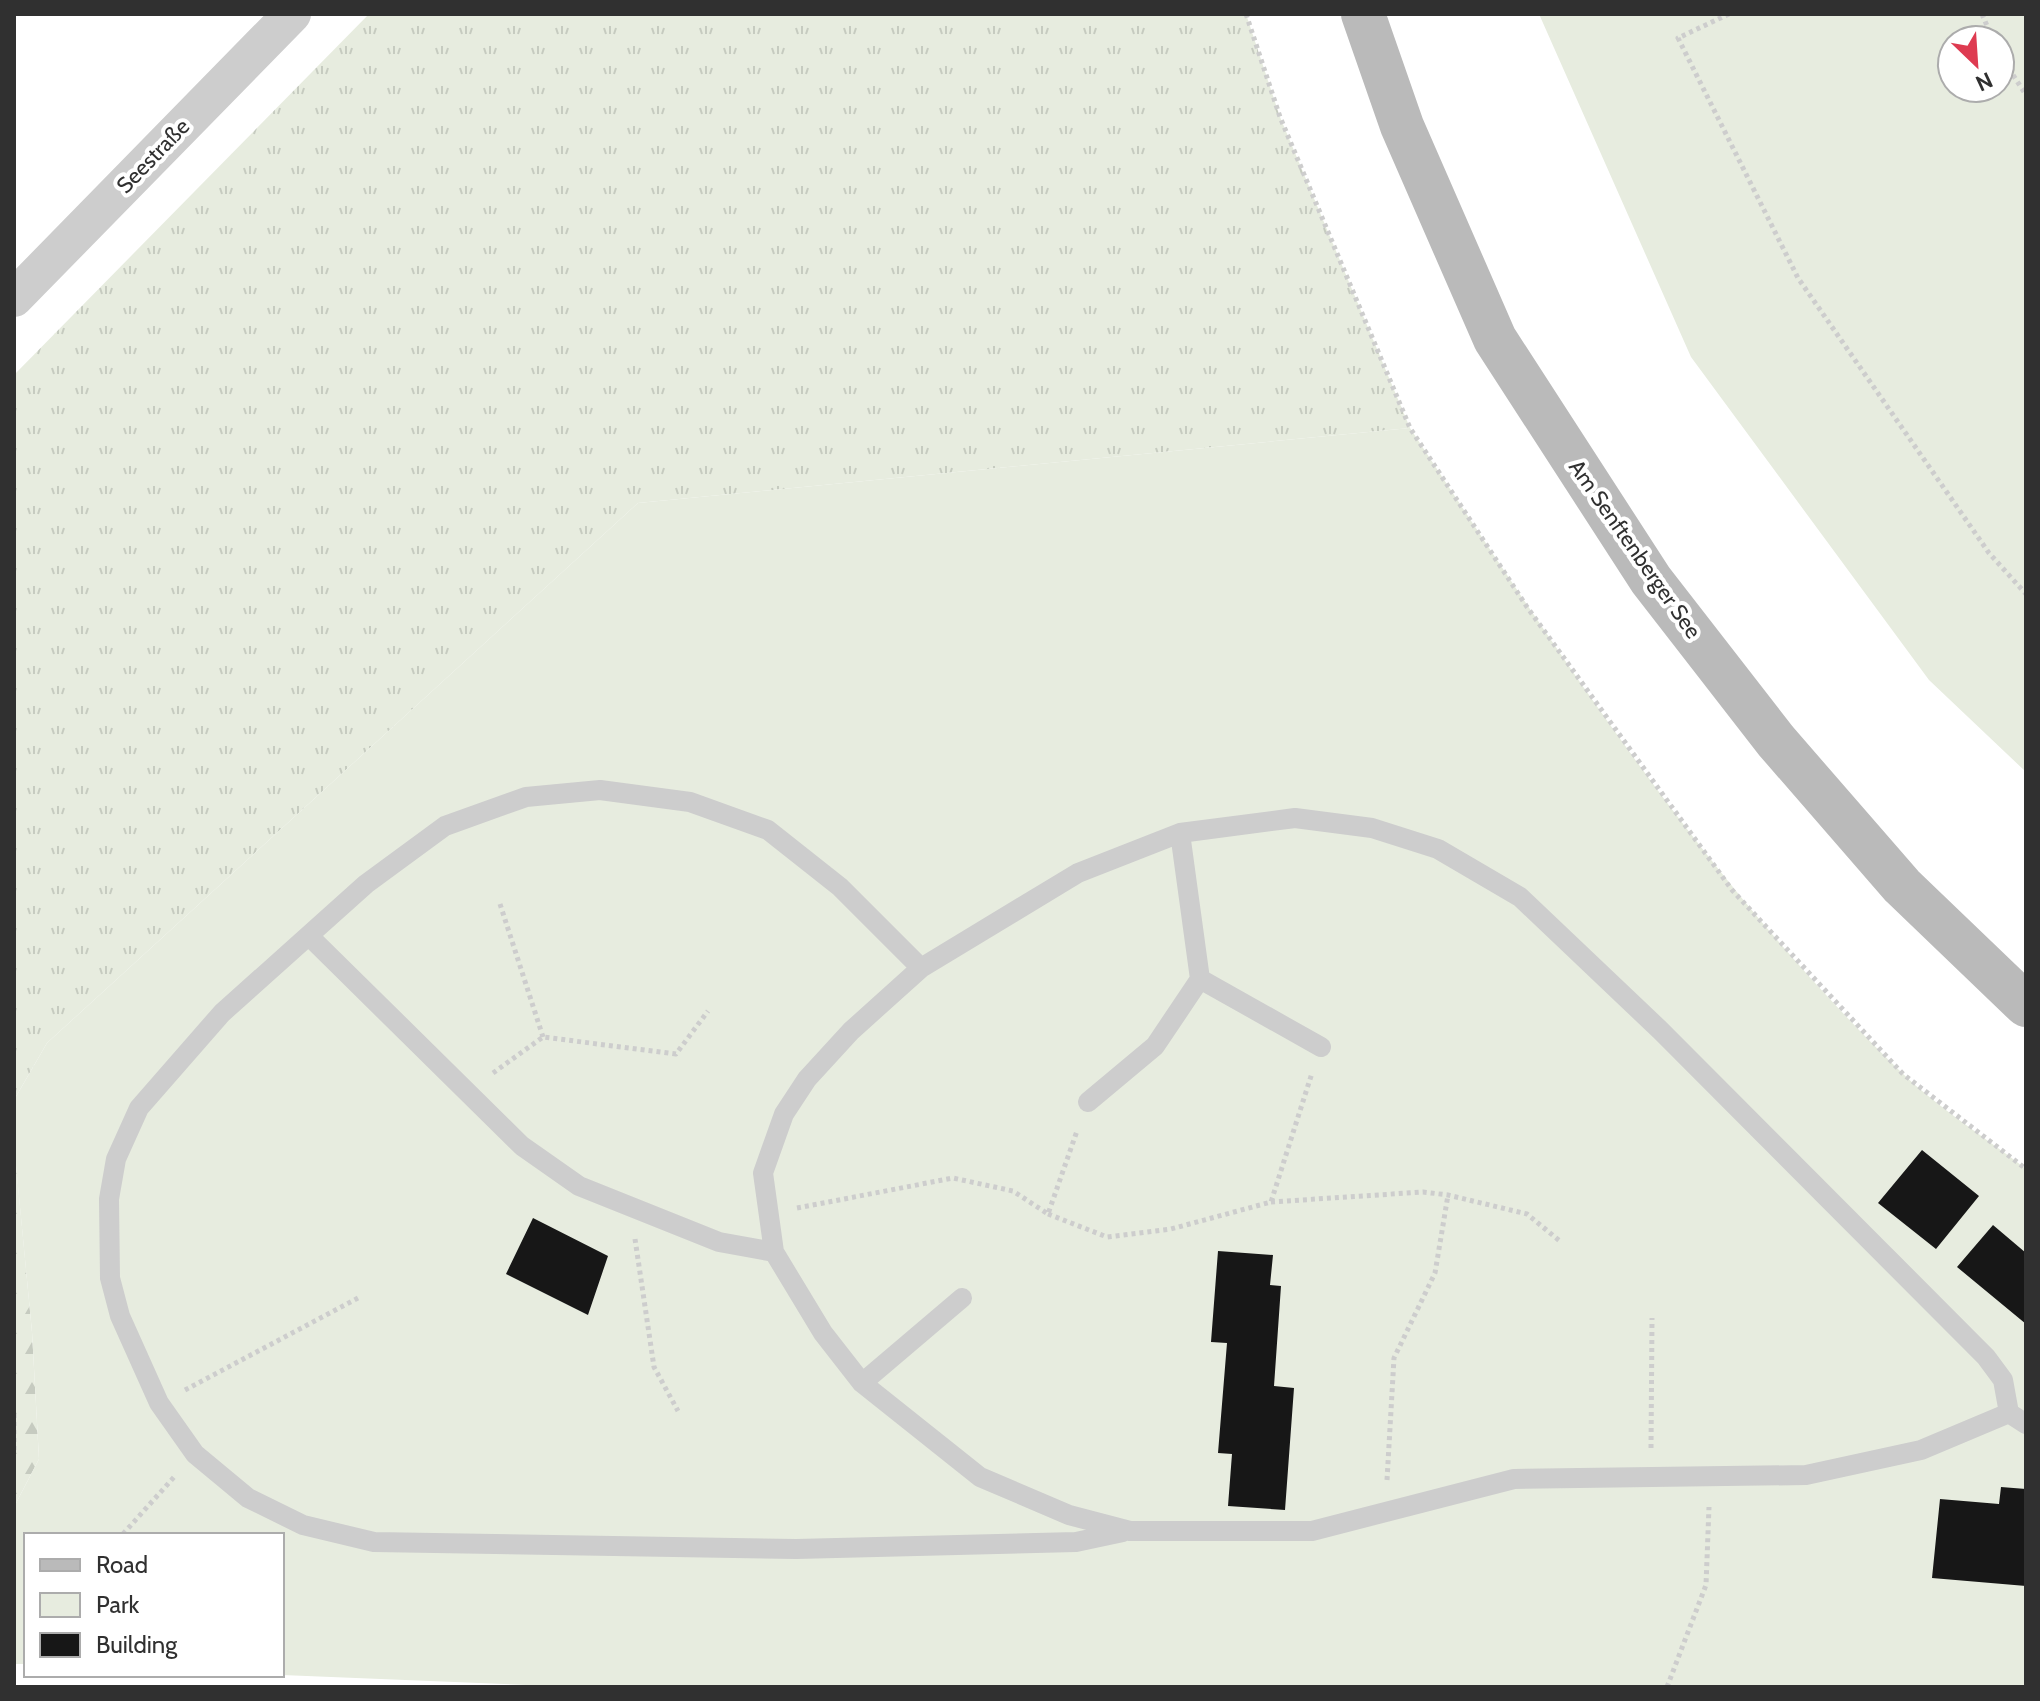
<svg xmlns="http://www.w3.org/2000/svg" width="2040" height="1701" font-family="Cabin,sans-serif">
	<defs>
		<pattern id="grass-tufts" width="24" height="20" patternUnits="userSpaceOnUse" patternTransform="scale(2)"><rect width="24" height="20" fill="#e7ecdf"/><path d="M3 7l-1-3M5 7V3M7 7l1-3M15 17l-1-3M17 17v-4M19 17l1-3" fill="none" stroke="#c6cbc0"/></pattern>
		<pattern id="forest-firs" width="22" height="20" patternUnits="userSpaceOnUse" patternTransform="scale(2)"><rect width="22" height="20" fill="#e7ecdf"/><path d="M5 1l3.5 6h-7zM16 11l3.5 6h-7z" fill="#c6cbc0"/></pattern>
	</defs>
	<rect width="100%" height="100%" fill="#fff"/>
	<path fill="url(#grass-tufts)" d="M369,14H1246L1280,117L1410,428L638,503L47,1043L14,1100V375Z"/>
	<path fill="url(#forest-firs)" d="M14,1143L32,1332L39,1459L14,1507Z"/>
	<path fill="#e7ecdf" fill-rule="evenodd" d="M1539,14H2026V772L1929,680L1691,357ZM1952,40H2000V88H1952Z
		M1410,428C1558,653 1707,884 1901,1072C1938,1108 1985,1137 2026,1169V1687H575L282,1675V1535H26V1664H14V1507L39,1459L32,1332L14,1145V1100L47,1043L638,503Z"/>
	<path fill="#171717" d="M1922,1150L1979,1196L1936,1249L1878,1203Z
		M533,1218L608,1256L588,1315L506,1274Z
		M1993,1225L2026,1253V1324L1957,1267Z
		M1218,1251L1273,1255L1270,1285L1281,1286L1274,1386L1294,1388L1285,1510L1228,1506L1232,1454L1218,1453L1227,1343L1211,1342Z
		M2001,1487L2026,1489V1586L1932,1578L1940,1499L1999,1504Z"/>
	<g fill="none" stroke-linecap="round" stroke-linejoin="round">
		<path stroke="#cdcdcd" stroke-width="5" stroke-dasharray="4 4" stroke-linecap="butt" d="M1246,14L1280,117L1410,428L1527,607L1732,890L1903,1074L2026,1169
			M1729,14L1678,38L1798,278L1989,553L2026,594
			M1982,14L1993,40
			M2000,55L2026,95
			M500,904L543,1037
			M493,1073L543,1037L676,1054L708,1011
			M1271,1202L1423,1192L1448,1195L1527,1214L1561,1242
			M797,1208L953,1178L1013,1191L1048,1214L1077,1131
			M1048,1214L1107,1237L1171,1229L1271,1202L1312,1073
			M635,1239L654,1367L678,1411
			M185,1390L358,1298
			M14,1414V1452
			M1651,1448L1652,1318
			M1387,1480L1394,1358L1435,1273L1448,1195
			M123,1534L175,1476
			M1667,1687L1706,1585L1709,1507
			M1987,1687V1685"/>
		<path stroke="#cdcdcd" stroke-width="20" d="M1180,833L1200,979L1321,1047
			M310,937L522,1146L579,1186L719,1242L774,1252
			M921,968L840,887L768,830L690,802L600,790L526,797L445,826L366,884L222,1013L139,1108L116,1159L109,1199L110,1278L120,1316L159,1403L195,1454L248,1498L303,1525L374,1542L796,1549L1076,1542L1123,1532
			M1088,1102L1155,1046L1200,979
			M862,1383L962,1298
			M2009,1413L1921,1450L1806,1475L1514,1479L1312,1531H1130L1069,1515L980,1477L862,1383L823,1333L774,1252L763,1173L784,1114L807,1079L851,1031L921,968L1078,873L1180,833L1295,818L1372,828L1438,849L1520,897L1660,1030L1986,1357L2003,1380L2009,1413L2026,1424"/>
		<path stroke="#cdcdcd" stroke-width="38" d="M14,298L292,14"/>
		<path stroke="#bababa" stroke-width="44" d="M1363,14L1402,126L1495,339L1651,580L1776,741L1902,886L2026,1005"/>
	</g>
	<g text-anchor="middle" dominant-baseline="central" stroke-width="8" stroke-linejoin="round" paint-order="stroke">
		<g font-size="22" fill="#303030" stroke="#fff">
			<text transform="translate(153 156) rotate(-46)">Seestraße</text>
			<text transform="translate(1635 549) rotate(55)">Am Senftenberger See</text>
		</g>
	</g>
	<rect width="2040" height="1701" fill="none" stroke="#303030" stroke-width="32"/>
	<rect x="24" y="1533" width="260" height="144" fill="#ffffff" stroke="#acacac" stroke-width="2"/>
	<rect x="40" y="1559" width="40" height="12" fill="#bababa" stroke="#acacac" stroke-width="2"/>
	<text x="96" y="1573" font-size="24" fill="#303030">Road</text>
	<rect x="40" y="1593" width="40" height="24" fill="#e7ecdf" stroke="#acacac" stroke-width="2"/>
	<text x="96" y="1613" font-size="24" fill="#303030">Park</text>
	<rect x="40" y="1633" width="40" height="24" fill="#171717" stroke="#acacac" stroke-width="2"/>
	<text x="96" y="1653" font-size="24" fill="#303030">Building</text>
	<g transform="translate(1976 64) rotate(155)"><circle r="38" fill="#ffffff" stroke="#acacac" stroke-width="2"/>
	<path d="M0-6L14 30L0 20L-14 30Z" fill="#de3b51"/>
	<text y="-12" font-size="22" font-weight="bold" text-anchor="middle" fill="#303030">N</text>
	</g>
</svg>
